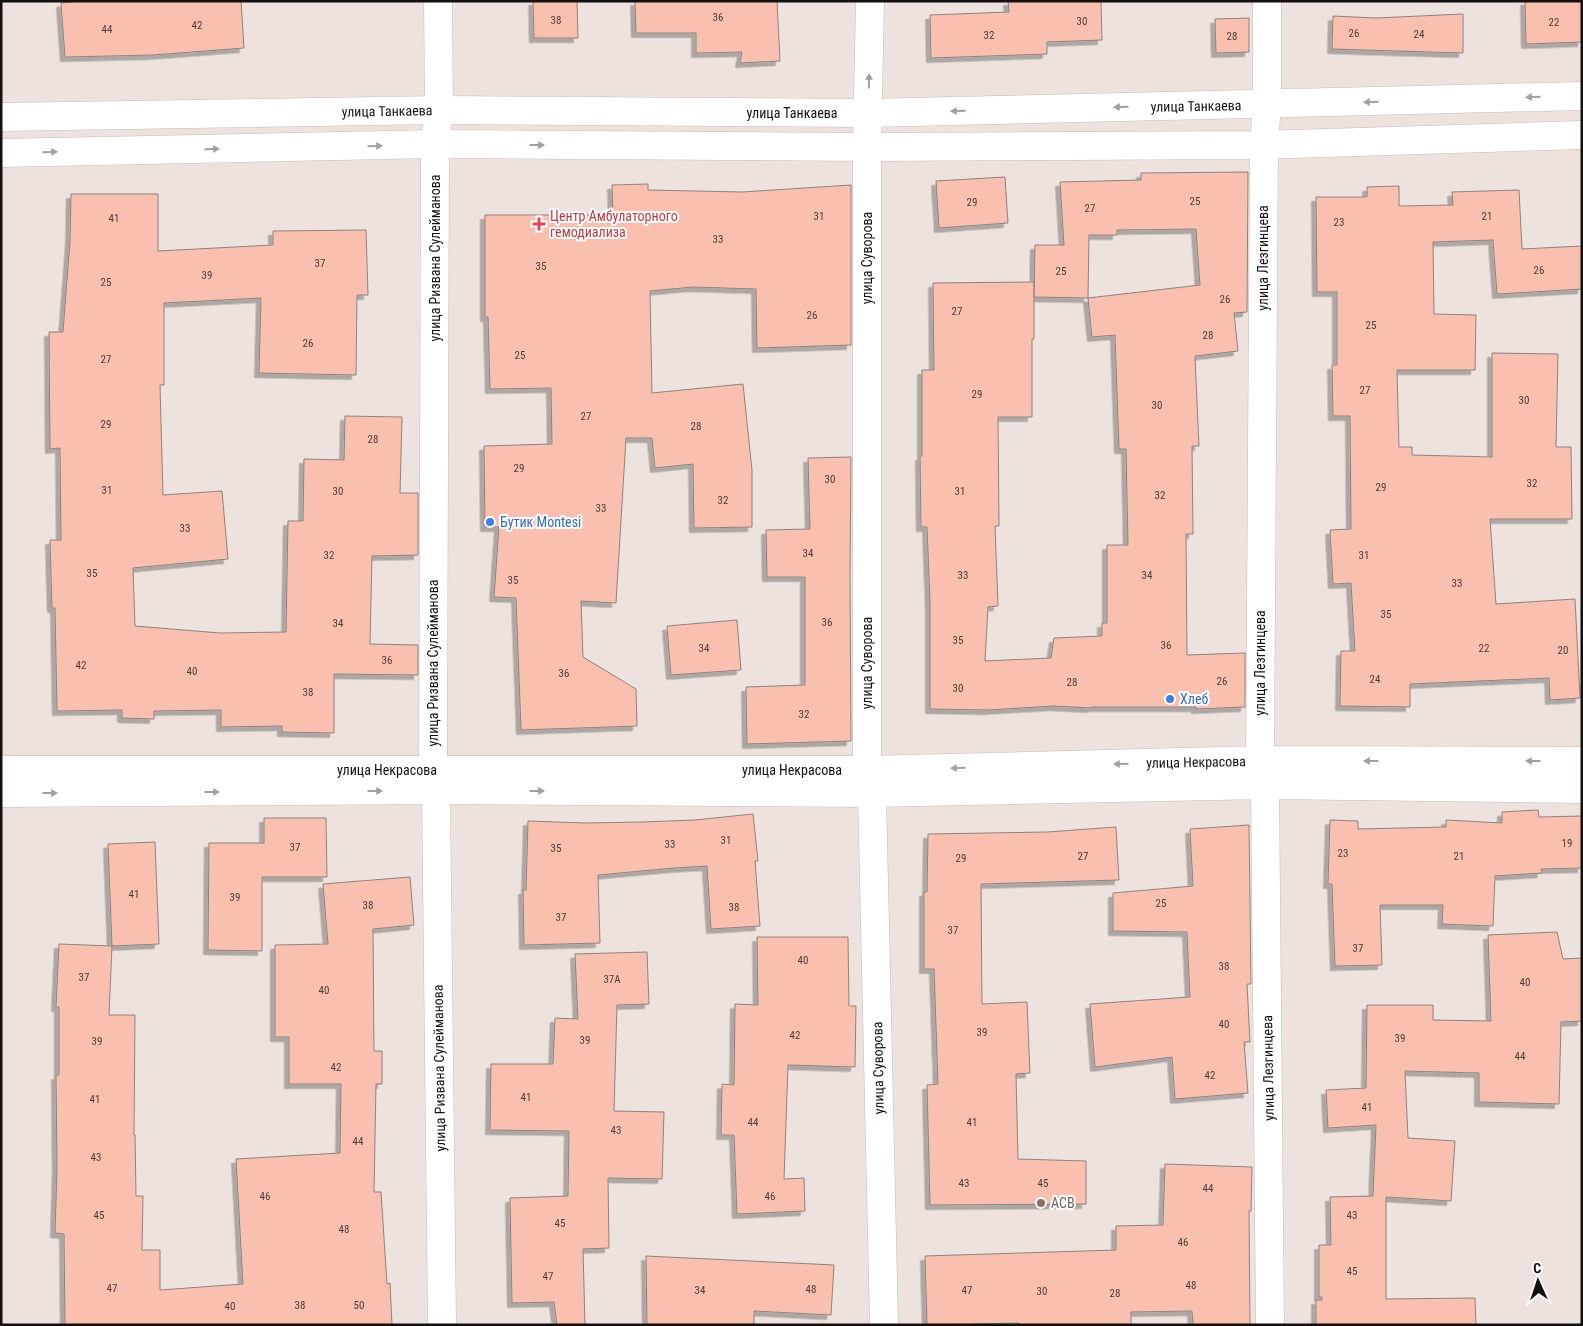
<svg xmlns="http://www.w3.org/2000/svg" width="1583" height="1326" font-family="'Roboto Condensed',sans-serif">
	<defs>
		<filter id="shadow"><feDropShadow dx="-4.5" dy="4.5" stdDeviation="0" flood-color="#0004"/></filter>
	</defs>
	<rect width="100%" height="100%" fill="#ede2de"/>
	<path fill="#f9c0af" stroke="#8d827f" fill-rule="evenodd" filter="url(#shadow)" d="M80,1H241L244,48L153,55L65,57L61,3Z
		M533,1H577L578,38H534Z
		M635,1H777L780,61L740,63L742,52L696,53V33H636Z
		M1008,1H1101L1102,40L1047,42V54L931,58L930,15L1009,12Z
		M1525,1H1582V42L1526,44Z
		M1463,14V53L1332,49L1333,16L1376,18Z
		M1249,18V52L1216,53L1215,19Z
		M1248,172L1247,312L1234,313L1238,351L1195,356L1199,446H1192L1193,534H1186L1187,655L1245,653V707L1196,709V707H1092V708L1054,706L988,710L930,709V602L927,527H921L920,456H922V370H934L933,283L1034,282V297L1035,245H1064L1060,182L1141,180V173ZM1196,229L1200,285L1088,298L1089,235H1117V230ZM1034,297L1088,298L1092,337L1115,335L1119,449H1126L1128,545H1107V623H1102V636L1054,638L1051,658L985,661L988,607L998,606L995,526H999L998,417H1032V339H1034Z
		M1005,177L1008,223L939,228L936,181Z
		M648,184V190L742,192L851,185V345L757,348L756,289L693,287L650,291L652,393L743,384L752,470V527L694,528L693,464L655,468L652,438H626L616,603L581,601L583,657L636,689L637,726L521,730L516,598L494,597L499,527H485L484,446L552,444L551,388L490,389L488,317H485V215H613L612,185Z
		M1399,186V206L1453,205L1452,192L1519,190L1522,249L1582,246V289L1497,294L1493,240L1433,242L1434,314L1476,315L1475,370H1397L1399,447H1412V455L1492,457V353L1558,354L1556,447H1571L1572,519H1490L1496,604L1575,599L1580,698L1550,700L1549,678L1410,684V707L1340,706L1341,651H1355L1351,583L1333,584L1330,530L1351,529L1350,416H1333L1332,365H1337V292H1317L1316,197H1367V187Z
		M71,194H158V251L273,245V231L366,230L368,295H357L356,375L259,373L261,298L164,303V385H160L163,495L222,491L228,559L133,568L135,626L220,633L286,632L288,521H303L304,459L344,460L345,416L402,417L400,493H418V555L372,556L370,644L418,645V675L334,674V733L282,732V726L221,727V710L154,711V719L122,718V710L57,711L55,608H52L50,540H61L60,448L50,449L49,332H63L70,241Z
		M851,457L850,577L851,741L747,744L746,687L805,685V577H767L766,530L810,529L808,458Z
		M737,620L741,670L671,675L667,626Z
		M1538,810L1539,817L1582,816V868L1541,869L1542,873L1495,876L1493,926L1442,924L1443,905H1380L1382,965L1335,966L1332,884H1328L1330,820L1358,821V829L1446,827V820L1502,823V812Z
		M753,814L758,861H755L760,926L711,929L707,866L674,868L598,875L600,943L524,945L523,890H526L528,821L585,823L642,822L695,820Z
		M264,818H326L327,877H262V951L208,950L209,843H264Z
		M1249,825L1251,984H1247L1250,1042H1244L1248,1093L1175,1099L1172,1057L1095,1067L1090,1004L1190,997L1187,932L1113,931V893L1193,886L1190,829Z
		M1116,827L1119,880L981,884L982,1004L1027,1002L1030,1073L1016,1074L1018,1159L1086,1161V1204L930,1205L927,1085L938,1084L934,969H924V892H927L928,834L1047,832Z
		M155,842L159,944L112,946L108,844Z
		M410,877L414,925L373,929L374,1051H382V1084H376L374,1192H381L387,1284L390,1283L392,1325H65L64,1234L55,1233L57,1168L56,1075H59V1007H56L59,944L112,946L109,1015H135L134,1135H135L136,1196H143L142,1250H160V1290L243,1284L236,1159L340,1153L341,1084H289V1037H275V945L328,944L323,884Z
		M1557,932L1563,959L1582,958V1021L1561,1022L1559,1104L1479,1102V1073L1405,1071L1408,1138L1455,1141L1451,1201L1386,1197V1299L1475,1298L1476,1325H1316V1300H1322V1297H1319V1245H1331L1330,1197L1373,1196L1376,1125L1328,1128L1326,1090L1366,1088L1367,1005H1433V1020L1491,1021L1488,935Z
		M757,937H848L849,1006H856L855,1067L788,1065L784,1179L804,1178L805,1211L737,1214L734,1135H721L722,1084L734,1085L735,1004L758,1005Z
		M647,952L649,1004L617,1005L614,1111L664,1112L662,1179L608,1178L609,1248L583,1249L585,1325H557L554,1302L512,1303L510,1198L568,1196L569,1131L490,1130L491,1064H553L555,1018L578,1019L575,954Z
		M1165,1164L1252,1167L1251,1211H1249L1250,1325H1193L1192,1311L1131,1312V1325H1019V1323L927,1325L925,1256L1116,1250V1226L1163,1225Z
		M646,1256L834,1265L831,1315L754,1311V1325H647Z"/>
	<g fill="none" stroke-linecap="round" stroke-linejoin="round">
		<defs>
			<path id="minor" d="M438,1L439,110L435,144L433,770L436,790L442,1325
				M870,1L867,147V770L872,793L884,1325
				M1267,1V104L1264,145L1260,760L1265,785L1270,1325
				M1,770H867L1260,760L1582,761
				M1,793L436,790L872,793L1265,785L1582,789"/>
			<path id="major" d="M1,117L439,110L868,113L1582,96
				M1,153L435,144L867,147L1264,145L1582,135"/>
		</defs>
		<use href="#minor" stroke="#c6bbb6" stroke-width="29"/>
		<use href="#major" stroke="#c6bbb6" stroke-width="29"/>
		<use href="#minor" stroke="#fff" stroke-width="28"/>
		<use href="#major" stroke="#fff" stroke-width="28"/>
	</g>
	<defs><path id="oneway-solid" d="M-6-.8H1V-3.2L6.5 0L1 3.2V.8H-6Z" transform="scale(1.25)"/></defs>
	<g fill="#a19f9f">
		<use href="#oneway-solid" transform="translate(869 81) rotate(-89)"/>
		<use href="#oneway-solid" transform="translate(1533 97) rotate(179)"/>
		<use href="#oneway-solid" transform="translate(1371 102) rotate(179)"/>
		<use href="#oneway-solid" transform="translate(1121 107) rotate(179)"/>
		<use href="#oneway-solid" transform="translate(958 111) rotate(179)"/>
		<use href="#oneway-solid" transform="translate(537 145)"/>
		<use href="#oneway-solid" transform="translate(375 146) rotate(-1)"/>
		<use href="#oneway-solid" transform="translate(212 149) rotate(-1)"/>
		<use href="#oneway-solid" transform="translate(50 152) rotate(-1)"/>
		<use href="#oneway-solid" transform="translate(1371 761) rotate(-180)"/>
		<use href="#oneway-solid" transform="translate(1533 761) rotate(-180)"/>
		<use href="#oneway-solid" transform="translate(1121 764) rotate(179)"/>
		<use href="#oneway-solid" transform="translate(958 768) rotate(179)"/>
		<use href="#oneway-solid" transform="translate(375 791)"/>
		<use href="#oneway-solid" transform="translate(537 791)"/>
		<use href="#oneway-solid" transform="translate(212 792)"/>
		<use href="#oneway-solid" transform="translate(50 793)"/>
	</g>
	<path fill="#e0444e" stroke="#fff" stroke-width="2" d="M536.5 216.5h5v5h5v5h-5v5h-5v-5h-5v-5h5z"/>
	<g fill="#3f7fe0" stroke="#fff" stroke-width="2">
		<circle cx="490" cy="522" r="5"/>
		<circle cx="1170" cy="699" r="5"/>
	</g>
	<circle fill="#8d6e63" stroke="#fff" stroke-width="2" cx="1041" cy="1203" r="5"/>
	<g text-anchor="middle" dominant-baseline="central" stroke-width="4" stroke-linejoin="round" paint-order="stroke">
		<g font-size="11" fill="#4d3c37">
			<text x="718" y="17">36</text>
			<text x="556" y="20">38</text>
			<text x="1082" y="21">30</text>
			<text x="1554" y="22">22</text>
			<text x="197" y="25">42</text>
			<text x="107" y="29">44</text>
			<text x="1354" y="33">26</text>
			<text x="1419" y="34">24</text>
			<text x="989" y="35">32</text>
			<text x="1232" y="36">28</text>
			<text x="1195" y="201">25</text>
			<text x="972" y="202">29</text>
			<text x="1090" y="208">27</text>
			<text x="819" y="216">31</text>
			<text x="1487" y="216">21</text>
			<text x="114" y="218">41</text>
			<text x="1339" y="222">23</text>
			<text x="718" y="239">33</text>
			<text x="320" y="263">37</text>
			<text x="541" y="266">35</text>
			<text x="1539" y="270">26</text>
			<text x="1061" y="271">25</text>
			<text x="207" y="275">39</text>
			<text x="106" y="282">25</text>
			<text x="1225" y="299">26</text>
			<text x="957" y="311">27</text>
			<text x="812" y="315">26</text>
			<text x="1371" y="325">25</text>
			<text x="1208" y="335">28</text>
			<text x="308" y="343">26</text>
			<text x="520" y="355">25</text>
			<text x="106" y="359">27</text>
			<text x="1365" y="390">27</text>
			<text x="977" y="394">29</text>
			<text x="1524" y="400">30</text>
			<text x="1157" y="405">30</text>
			<text x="586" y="416">27</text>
			<text x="106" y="424">29</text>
			<text x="696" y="426">28</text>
			<text x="373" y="439">28</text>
			<text x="519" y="468">29</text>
			<text x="830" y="479">30</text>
			<text x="1532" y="483">32</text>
			<text x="1381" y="487">29</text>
			<text x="107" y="490">31</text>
			<text x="338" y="491">30</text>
			<text x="960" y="491">31</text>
			<text x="1160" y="495">32</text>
			<text x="723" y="500">32</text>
			<text x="601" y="508">33</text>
			<text x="185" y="528">33</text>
			<text x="808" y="553">34</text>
			<text x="329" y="555">32</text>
			<text x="1364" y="555">31</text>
			<text x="92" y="573">35</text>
			<text x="963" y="575">33</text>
			<text x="1147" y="575">34</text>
			<text x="513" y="580">35</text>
			<text x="1457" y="583">33</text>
			<text x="1386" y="614">35</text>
			<text x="827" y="622">36</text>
			<text x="338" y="623">34</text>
			<text x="958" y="640">35</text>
			<text x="1166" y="645">36</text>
			<text x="704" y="648">34</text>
			<text x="1484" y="648">22</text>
			<text x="1563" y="650">20</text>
			<text x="387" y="660">36</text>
			<text x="81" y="665">42</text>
			<text x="192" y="671">40</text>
			<text x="564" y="673">36</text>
			<text x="1375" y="679">24</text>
			<text x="1222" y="681">26</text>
			<text x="1072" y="682">28</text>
			<text x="958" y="688">30</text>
			<text x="308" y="692">38</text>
			<text x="804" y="714">32</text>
			<text x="726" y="840">31</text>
			<text x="1567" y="843">19</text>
			<text x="670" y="844">33</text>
			<text x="295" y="847">37</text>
			<text x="556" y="848">35</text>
			<text x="1343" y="853">23</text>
			<text x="1083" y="856">27</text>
			<text x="1459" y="856">21</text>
			<text x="961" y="858">29</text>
			<text x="134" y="894">41</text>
			<text x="235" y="897">39</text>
			<text x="1161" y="903">25</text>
			<text x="368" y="905">38</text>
			<text x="734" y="907">38</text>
			<text x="561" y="917">37</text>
			<text x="953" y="930">37</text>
			<text x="1358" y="948">37</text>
			<text x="803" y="960">40</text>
			<text x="1224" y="966">38</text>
			<text x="84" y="977">37</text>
			<text x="612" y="979">37А</text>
			<text x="1525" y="982">40</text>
			<text x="324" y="990">40</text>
			<text x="1224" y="1024">40</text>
			<text x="982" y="1032">39</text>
			<text x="795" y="1035">42</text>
			<text x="1400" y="1038">39</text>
			<text x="585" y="1040">39</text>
			<text x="97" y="1041">39</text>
			<text x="1520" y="1056">44</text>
			<text x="336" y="1067">42</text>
			<text x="1210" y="1075">42</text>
			<text x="526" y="1097">41</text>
			<text x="95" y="1099">41</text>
			<text x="1367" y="1107">41</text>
			<text x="753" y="1122">44</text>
			<text x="972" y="1122">41</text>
			<text x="616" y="1130">43</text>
			<text x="358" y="1141">44</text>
			<text x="96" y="1157">43</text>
			<text x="964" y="1183">43</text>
			<text x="1043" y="1183">45</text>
			<text x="1208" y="1188">44</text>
			<text x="265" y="1196">46</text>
			<text x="770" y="1196">46</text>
			<text x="99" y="1215">45</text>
			<text x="1352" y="1215">43</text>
			<text x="560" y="1223">45</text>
			<text x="344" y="1229">48</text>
			<text x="1183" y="1242">46</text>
			<text x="1352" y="1271">45</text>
			<text x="548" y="1276">47</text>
			<text x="1191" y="1285">48</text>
			<text x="112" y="1288">47</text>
			<text x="811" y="1289">48</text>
			<text x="700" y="1290">34</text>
			<text x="967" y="1290">47</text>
			<text x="1042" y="1291">30</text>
			<text x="1115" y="1293">28</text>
			<text x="300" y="1305">38</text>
			<text x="359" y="1305">50</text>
			<text x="230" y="1306">40</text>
		</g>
		<g font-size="14" fill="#14100f" stroke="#fff">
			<text transform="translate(1196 106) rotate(-1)">улица Танкаева</text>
			<text transform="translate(387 111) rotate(-1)">улица Танкаева</text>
			<text x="792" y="113">улица Танкаева</text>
			<text transform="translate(435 258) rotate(-90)">улица Ризвана Сулейманова</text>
			<text transform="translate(867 258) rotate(-90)">улица Суворова</text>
			<text transform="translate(1263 258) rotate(-90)">улица Лезгинцева</text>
			<text transform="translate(433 663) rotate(-90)">улица Ризвана Сулейманова</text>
			<text transform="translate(867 663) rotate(-90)">улица Суворова</text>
			<text transform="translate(1260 663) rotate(-90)">улица Лезгинцева</text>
			<text transform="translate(1196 762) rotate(-1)">улица Некрасова</text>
			<text x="387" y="770">улица Некрасова</text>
			<text x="792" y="770">улица Некрасова</text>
			<text transform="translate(439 1068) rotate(-91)">улица Ризвана Сулейманова</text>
			<text transform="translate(878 1068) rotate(-91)">улица Суворова</text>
			<text transform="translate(1268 1068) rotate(-91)">улица Лезгинцева</text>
		</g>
		<g font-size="14" fill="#be3a42" stroke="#fff" text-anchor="start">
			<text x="550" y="216">Центр Амбулаторного<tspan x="550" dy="16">гемодиализа</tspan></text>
		</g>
		<g font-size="14" fill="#366cbe" stroke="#fff" text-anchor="start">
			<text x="500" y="522">Бутик Montesi</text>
			<text x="1180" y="699">Хлеб</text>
		</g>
		<g font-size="14" fill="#785e54" stroke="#fff" text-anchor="start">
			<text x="1051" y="1203">АCB</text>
		</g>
	</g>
	<rect width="1583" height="1326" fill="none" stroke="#14100f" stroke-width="5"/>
	<g transform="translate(1538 1281) rotate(357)" stroke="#ffffff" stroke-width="4" paint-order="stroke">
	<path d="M0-4L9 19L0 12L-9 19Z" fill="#14100f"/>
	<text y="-8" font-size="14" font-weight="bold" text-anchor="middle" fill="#14100f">С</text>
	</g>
</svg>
